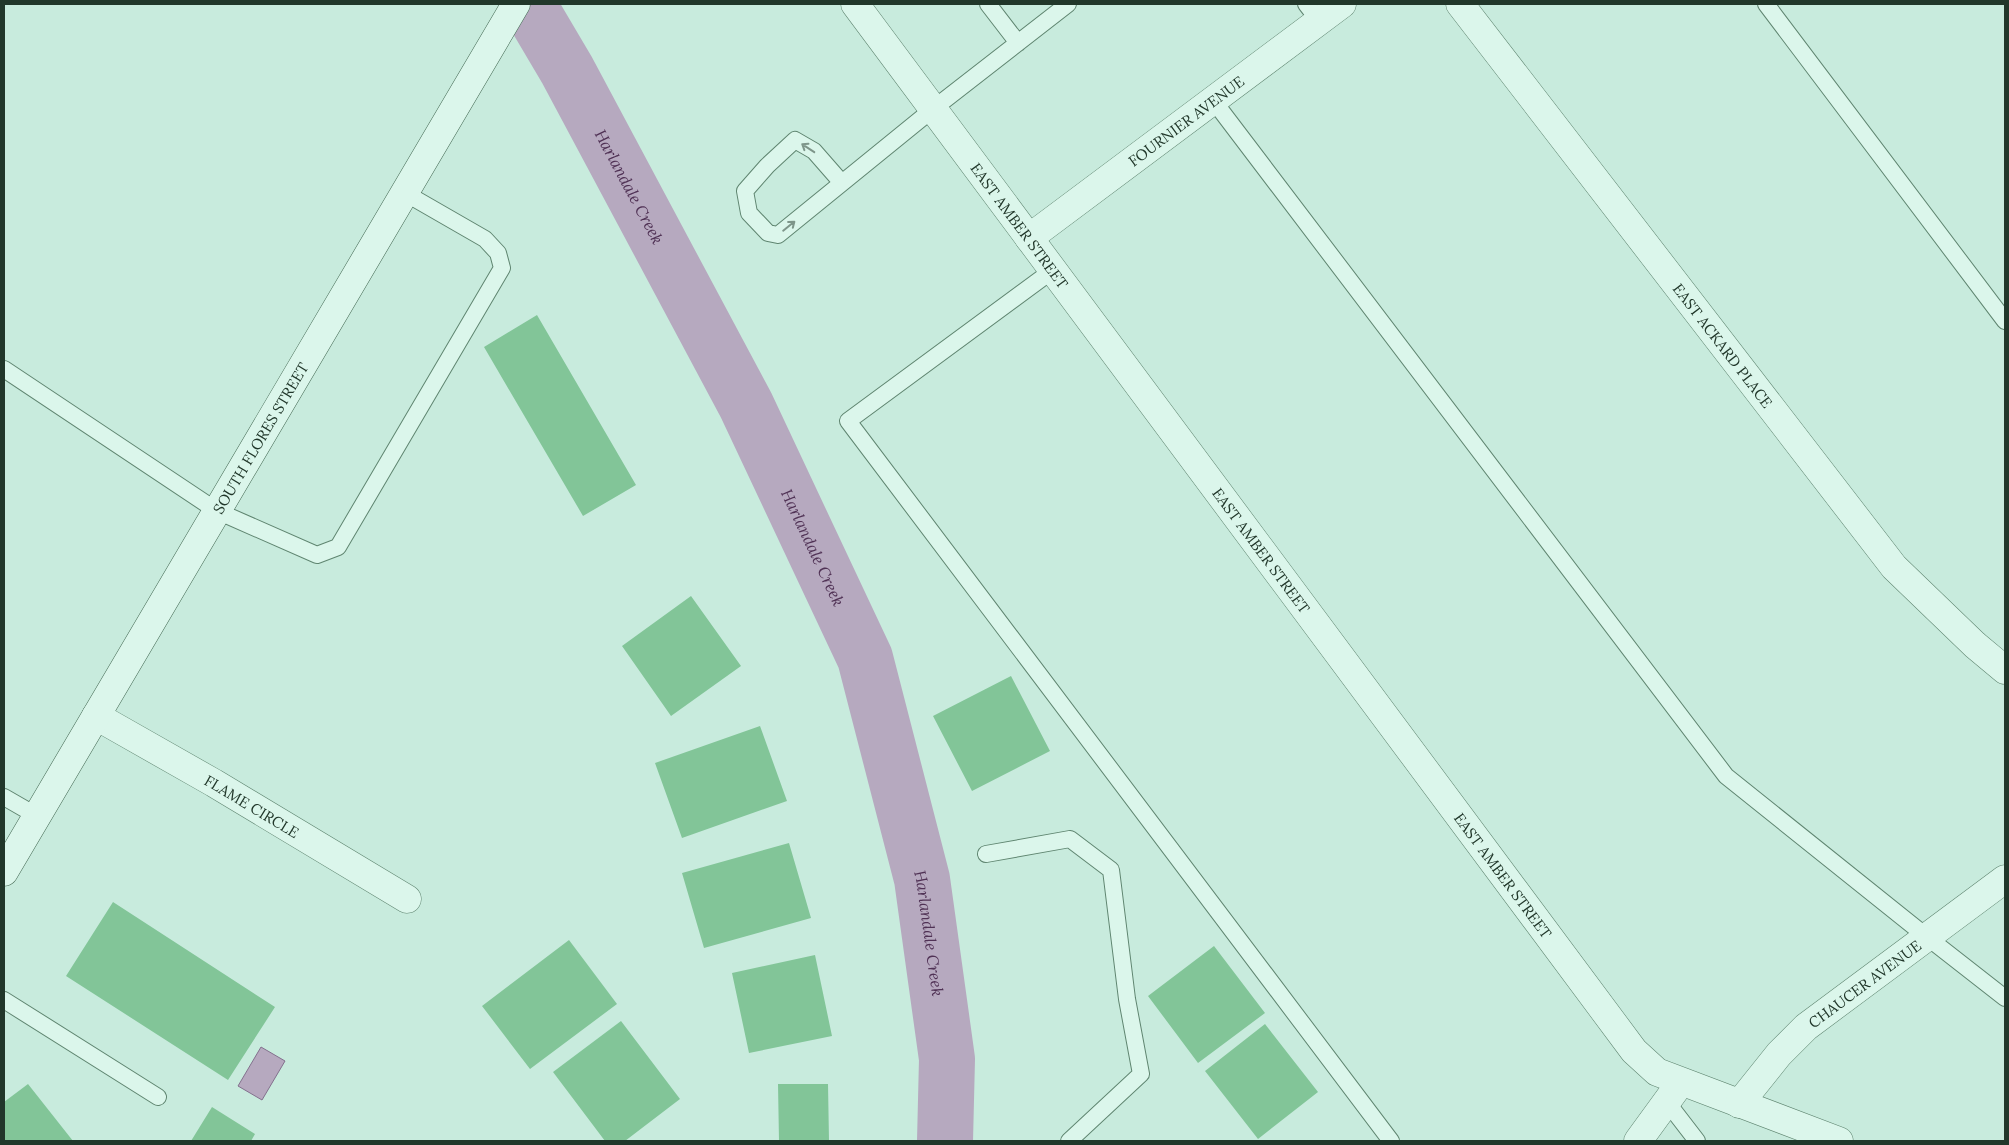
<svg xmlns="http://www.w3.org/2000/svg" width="2009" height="1145" font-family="Lora,serif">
	<rect width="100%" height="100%" fill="#c8ebdd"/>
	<path fill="#b6a9bf" stroke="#83708d" d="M261,1047L285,1061L262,1100L238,1086Z"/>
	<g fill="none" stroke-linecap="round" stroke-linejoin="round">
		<path stroke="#b6a9bf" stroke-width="56" id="s1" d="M528,4L567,70L746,405L865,658L922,879L947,1059L945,1141"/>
	</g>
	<path fill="#82c598" d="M537,315L636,485L583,516L484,347Z
		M691,596L741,666L671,716L622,646Z
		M1011,676L1050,751L972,791L933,716Z
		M760,726L787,801L682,838L655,763Z
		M789,843L811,918L704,948L682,873Z
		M113,902L275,1007L228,1080L66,976Z
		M569,940L617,1004L530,1069L482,1006Z
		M1214,946L1265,1013L1198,1063L1148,996Z
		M815,955L832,1036L749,1053L732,973Z
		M621,1021L680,1099L625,1141H605L553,1072Z
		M1265,1024L1318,1092L1258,1139L1205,1071Z
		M28,1084L73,1141H4V1102Z
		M778,1084H828L829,1141H779Z
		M212,1107L255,1134L251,1141H191Z"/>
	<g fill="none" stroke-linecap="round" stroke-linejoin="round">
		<defs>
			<path id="service" d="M988,4L1018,43
				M1306,4L1319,21
				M1766,4L2005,321
				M1213,100L1726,776L1927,937L2005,998
				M842,183L814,151L795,140L767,166L745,191L749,213L768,233L778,235L933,109L1068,4
				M1053,270L848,421L1391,1141
				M4,369L217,511L317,555L338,547L502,268L498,253L485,239L405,193
				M4,797L37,816
				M986,854L1070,839L1111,870L1127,999L1141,1074L1069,1141
				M4,1000L158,1097
				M1667,1102L1697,1141"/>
			<g id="minor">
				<path id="s2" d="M855,4L1634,1051L1657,1072L1839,1141"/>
				<path id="s3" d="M1460,4L1894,567L1975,645L2005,670"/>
				<path id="s4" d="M1029,238L1342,4"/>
				<path id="s5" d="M96,716L214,783L407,899"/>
				<path id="s6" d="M1739,1104L1779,1054L1806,1027L2005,879"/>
				<path d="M1638,1141L1681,1082"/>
			</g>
			<g id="secondary">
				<path id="s7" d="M4,872L516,4"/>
			</g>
		</defs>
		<use href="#service" stroke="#5f8570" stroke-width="18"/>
		<use href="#minor" stroke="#5f8570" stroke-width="29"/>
		<use href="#secondary" stroke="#426751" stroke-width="29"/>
		<use href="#service" stroke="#dbf6eb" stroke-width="16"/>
		<use href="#minor" stroke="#dbf6eb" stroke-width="28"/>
		<use href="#secondary" stroke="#dbf6eb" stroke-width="28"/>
	</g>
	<defs><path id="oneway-shaft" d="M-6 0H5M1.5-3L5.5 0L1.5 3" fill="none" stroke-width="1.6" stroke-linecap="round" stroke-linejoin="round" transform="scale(1.25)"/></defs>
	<g stroke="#7e968a">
		<use href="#oneway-shaft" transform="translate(808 148) rotate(-147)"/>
		<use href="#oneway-shaft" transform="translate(789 226) rotate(-39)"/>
	</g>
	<g text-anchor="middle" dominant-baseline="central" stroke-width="4" stroke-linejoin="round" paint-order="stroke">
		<g font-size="15" fill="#21372a" stroke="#d7f3e8">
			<text stroke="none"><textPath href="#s4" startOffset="196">FOURNIER AVENUE</textPath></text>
			<text stroke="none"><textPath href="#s2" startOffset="276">EAST AMBER STREET</textPath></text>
			<text stroke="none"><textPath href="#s3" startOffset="431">EAST ACKARD PLACE</textPath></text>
			<text stroke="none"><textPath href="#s7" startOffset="504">SOUTH FLORES STREET</textPath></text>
			<text stroke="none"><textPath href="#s2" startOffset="681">EAST AMBER STREET</textPath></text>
			<text stroke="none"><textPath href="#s5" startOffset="180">FLAME CIRCLE</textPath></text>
			<text stroke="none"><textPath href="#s2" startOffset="1086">EAST AMBER STREET</textPath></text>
			<text stroke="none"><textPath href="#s6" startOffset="175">CHAUCER AVENUE</textPath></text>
		</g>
		<g font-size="16" font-style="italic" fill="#503255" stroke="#d7f3e8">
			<text stroke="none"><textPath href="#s1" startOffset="209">Harlandale Creek</textPath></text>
			<text stroke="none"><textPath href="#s1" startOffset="614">Harlandale Creek</textPath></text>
			<text stroke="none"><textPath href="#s1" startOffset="1019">Harlandale Creek</textPath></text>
		</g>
	</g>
	<rect width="2009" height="1145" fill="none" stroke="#21372a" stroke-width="10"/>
</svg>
